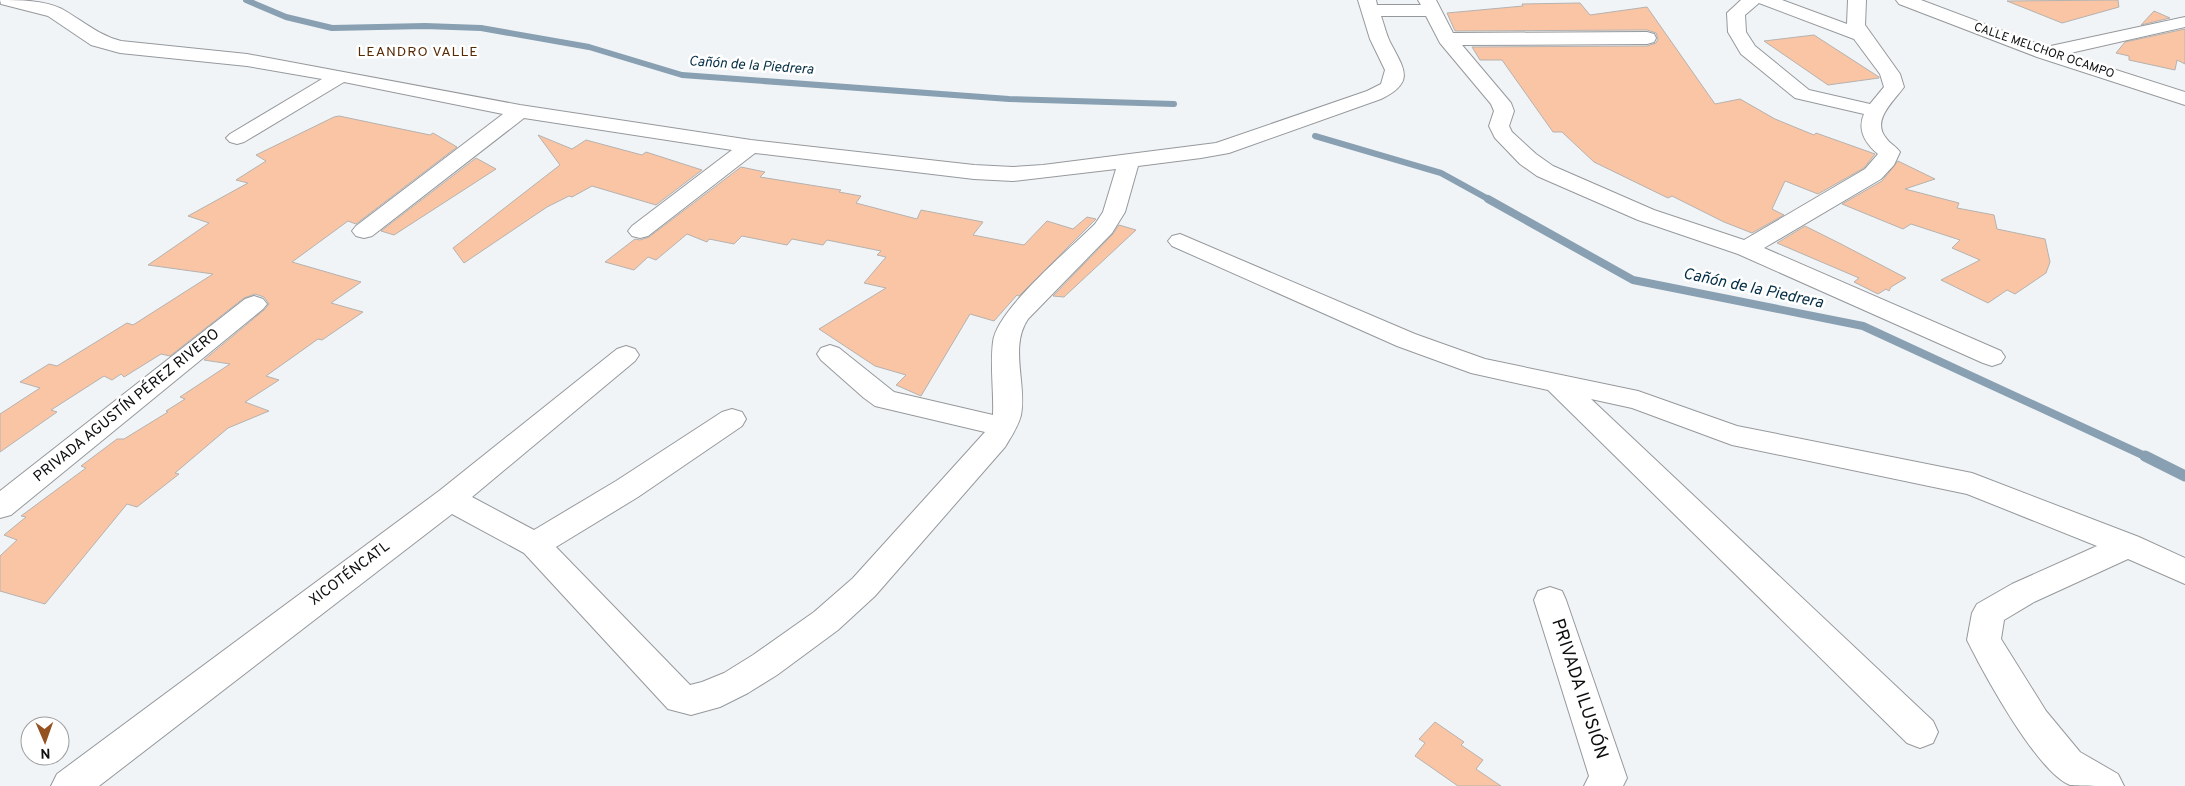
<svg xmlns="http://www.w3.org/2000/svg" width="2185" height="786" font-family="Overpass,sans-serif">
	<rect width="100%" height="100%" fill="#f0f4f7"/>
	<g fill="none" stroke-linecap="round" stroke-linejoin="round">
		<path stroke="#88a0b1" stroke-width="6" d="M246,0L286,17L332,28L425,26L481,28L589,47L682,75L1009,99L1174,104
			M1315,136L1441,173L1490,200"/>
		<path stroke="#88a0b1" stroke-width="8" d="M1488,199L1633,280L1863,326L2147,457"/>
		<path stroke="#88a0b1" stroke-width="11" d="M2145,456L2185,476"/>
	</g>
	<path fill="#fac5a4" stroke="#b6b2af" d="M2118,0L2119,7L2062,23L2007,1Z
		M1580,3L1590,15L1647,7L1715,104L1740,99L1775,119L1814,135L1816,133L1875,154L1864,168L1818,194L1785,181L1772,209L1784,215L1752,233L1724,222L1672,196L1668,198L1594,162L1562,132H1553L1502,60H1480L1472,47L1647,46L1656,43L1658,39L1656,33L1647,30L1455,31L1447,13L1523,6L1522,4Z
		M2154,11L2170,18L2141,25Z
		M2185,29V64L2177,60L2175,70L2129,60V56L2116,53L2125,42Z
		M1814,35L1879,77V78L1828,85L1764,41Z
		M339,116L430,135L433,133L457,147L356,224L348,221L292,262L361,282L331,303L363,312L322,340L318,339L266,376L279,380L245,402L269,411L228,428L175,473L179,474L137,507L127,504L45,604L0,591V556L17,540L4,535L26,517L21,516L86,468L81,466L117,439H124L168,412L166,411L185,399L180,397L230,364L204,360L264,310L269,304L264,297L255,294L244,298L170,356L161,354L124,377L121,374L112,380L104,376L51,410L57,412L0,452V414L40,388L20,382L49,364L57,366L127,323L133,325L213,274L148,265L209,223L188,216L248,183L236,180L266,161L256,155L334,117Z
		M538,135L572,149L586,140L642,155L646,152L702,170L656,205L592,186L572,197L569,196L547,207L464,263L453,248L560,165Z
		M476,158L496,169L394,235L381,231Z
		M1898,161L1935,179L1905,189L1959,203L1957,208L1994,215L1997,229L2045,239L2050,262L2046,273L2015,294L2007,290L1988,303L1941,280L1980,260L1952,248L1960,240L1911,224L1903,229L1842,204L1882,181Z
		M741,167L765,172L760,177L841,190L839,192L861,196L856,203L917,219L921,210L983,222L973,235L1024,245L1047,221L1073,229L1087,217L1096,219L1019,296L1017,295L994,321L970,314L921,396L896,385L906,375L875,366L819,329L886,288L864,283L886,257L877,255L881,251L827,240L823,245L792,239L787,245L742,236L734,244L709,239L707,242L687,234L656,260L648,257L634,270L605,262L635,239L640,240L649,237Z
		M1119,225L1136,230L1064,297L1053,296L1113,234Z
		M1805,226L1841,244L1906,278L1891,287L1889,291L1886,289L1878,294L1854,282L1859,278L1777,243Z
		M1435,722L1464,742L1461,745L1483,760L1476,769L1501,786H1458L1415,756L1425,743L1419,739Z"/>
	<g fill="none" stroke-linecap="round" stroke-linejoin="round">
		<defs>
			<path id="minor" d="M0,0C20,0 44,0 62,9C83,21 98,35 121,41L247,54L520,105L751,140L974,165L1013,167L1043,165L1216,143L1367,91L1381,84L1385,70L1370,39L1358,0H1376L1377,5H1421L1418,0H1436L1453,33L1647,32L1654,34L1656,38L1654,42L1647,44L1462,45L1511,103L1514,111L1509,126L1512,132L1536,154L1553,166L1654,210L1744,240L1865,169L1878,154C1865,143 1857,130 1864,114L1795,98L1741,54L1728,32L1727,13L1741,0H1782L1847,24L1848,0H1866L1865,25L1900,74L1904,87C1894,101 1871,120 1886,138C1890,144 1896,146 1900,152L1894,165L1881,179L1764,248L2001,351L2005,357L2001,363L1992,366L1983,363L1738,254L1638,220L1537,176L1520,164L1495,138L1489,126L1494,111L1491,104L1440,43L1426,16H1381C1384,24 1386,34 1390,42C1404,69 1416,82 1381,99L1229,153L1201,158L1138,166L1125,212L1112,233L1028,319C1009,347 1027,384 1021,415C1018,427 1011,437 1005,447L875,596L838,630L777,675L748,693L720,707L691,715L668,709L524,553L452,514L99,786H51L57,774L439,491L617,349L626,346L635,349L639,355L635,361L472,497L534,530L616,481L722,412L732,409L742,412L746,419L742,426L638,497L556,547L690,685L702,682L724,673L753,655L814,612L853,578L985,432L875,406L864,398L821,360L817,354L821,348L830,345L839,348L894,392L993,415C994,391 990,366 993,342C996,310 1071,248 1095,224L1103,212L1116,169L1013,181L974,179L755,153L648,236L640,238L632,236L628,231L632,226L732,150L524,118L372,236L364,238L356,236L352,231L356,226L503,114L344,82L244,142L237,144L230,142L226,138L230,134L322,79L247,66L120,53L91,45L48,16L1,4ZM1759,3L1854,39L1880,74L1884,87L1870,104L1809,90L1755,46L1746,32L1745,15Z
				M1896,0H1921L2046,47L2185,17V27L2066,54L2185,92V105L2037,57L1899,4Z
				M1180,234L1415,334L1485,359L1638,391L1737,426L1972,473L2139,537L2185,558V584L2128,559L2034,602L2004,620L2001,639L2046,711L2080,752L2118,774L2124,786C2112,786 2079,786 2070,785C2037,772 1984,674 1967,640L1972,613L1977,604L2012,584L2097,546L1967,494L1732,445L1632,408L1591,399L1933,721L1938,732L1933,743L1920,748L1907,743L1548,390L1471,373L1397,346L1172,246L1168,241L1172,236Z
				M254,296L263,299L267,304L263,309L11,515L0,518V491L245,299Z
				M1550,587L1562,591L1566,600L1627,778L1623,786H1584L1589,776L1534,600L1538,591Z"/>
		</defs>
		<use href="#minor" stroke="#96999c" stroke-width="2"/>
		<use href="#minor" fill="#fff" fill-rule="evenodd"/>
	</g>
	<g text-anchor="middle" dominant-baseline="central" stroke-width="5" stroke-linejoin="round" paint-order="stroke">
		<g font-size="12" fill="#0d0e0f" stroke="#fff">
			<text transform="translate(2044 51) rotate(19)">CALLE MELCHOR OCAMPO</text>
		</g>
		<g font-size="14" letter-spacing="1" fill="#572a06" stroke="#fff">
			<text x="418" y="52">LEANDRO VALLE</text>
		</g>
		<g font-size="14" font-style="italic" fill="#032e46" stroke="#fff">
			<text transform="translate(751 66) rotate(4)">Cañón de la Piedrera</text>
		</g>
		<g font-size="15" fill="#0d0e0f" stroke="#fff">
			<text transform="translate(127 406) rotate(-39)">PRIVADA AGUSTÍN PÉREZ RIVERO</text>
			<text transform="translate(350 574) rotate(-37)">XICOTÉNCATL</text>
		</g>
		<g font-size="16" font-style="italic" fill="#032e46" stroke="#fff">
			<text transform="translate(1753 289) rotate(12)">Cañón de la Piedrera</text>
		</g>
		<g font-size="18" fill="#0d0e0f" stroke="#fff">
			<text transform="translate(1579 689) rotate(72)">PRIVADA ILUSIÓN</text>
		</g>
	</g>
	<g transform="translate(45 741) rotate(178)"><circle r="24" fill="#ffffff" stroke="#9e9f9f"/>
	<path d="M0-4L9 19L0 12L-9 19Z" fill="#945221"/>
	<text y="-8" font-size="14" font-weight="bold" text-anchor="middle" fill="#0d0e0f">N</text>
	</g>
</svg>
